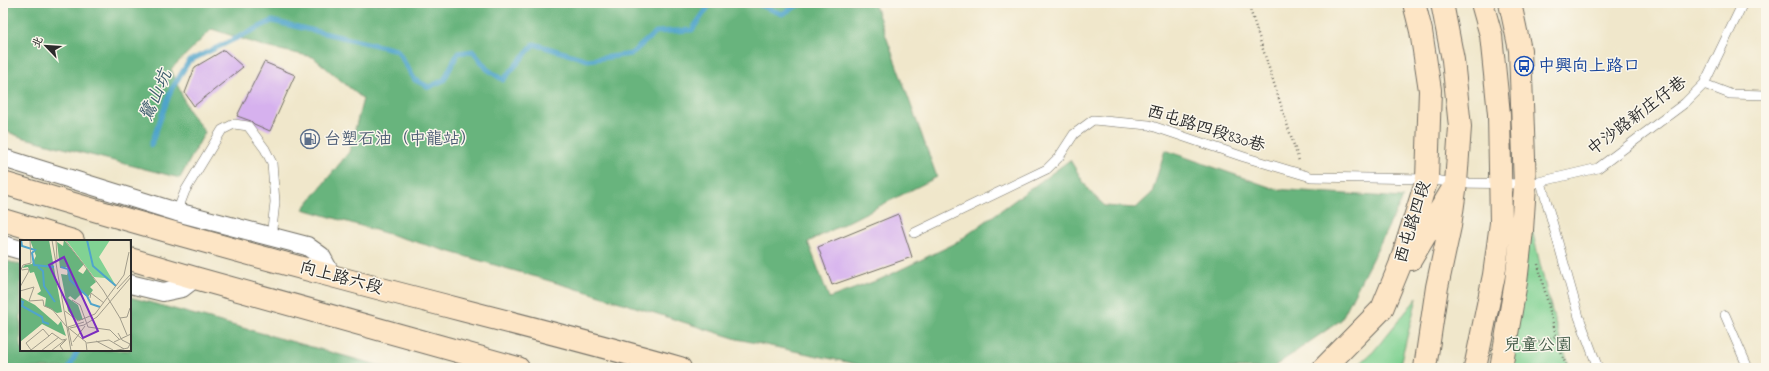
<svg xmlns="http://www.w3.org/2000/svg" width="1769" height="371" font-family="'Indie Flower','LXGW WenKai TC',sans-serif">
	<rect width="100%" height="100%" fill="#fbf7ec"/>
	<filter id="ink" filterUnits="userSpaceOnUse"><feTurbulence type="fractalNoise" baseFrequency=".025" numOctaves="2"/><feDisplacementMap in="SourceGraphic" scale="8" xChannelSelector="R" yChannelSelector="G"/><feConvolveMatrix kernelMatrix="1 2 1 2 8 2 1 2 1" color-interpolation-filters="sRGB"/></filter>
	<filter id="wash" filterUnits="userSpaceOnUse"><feTurbulence type="fractalNoise" baseFrequency=".012" numOctaves="4" result="noise"/><feDisplacementMap in="SourceGraphic" scale="16" xChannelSelector="R" yChannelSelector="G"/><feGaussianBlur stdDeviation="0.9" result="paint"/><feColorMatrix in="noise" values="0 0 0 0 0 0 0 0 0 0 0 0 0 0 0 0 0 1.4 0 .05"/><feComposite in="paint" operator="in"/></filter>
	<g filter="url(#wash)">
		<rect width="100%" height="100%" fill="#f0e7cb"/>
		<path fill="#81d293" stroke="#567e5f" d="M1529,217C1541,268 1552,319 1570,368H1510Z
			M1417,298L1399,368H1355L1373,352Z"/>
		<path fill="#68b47d" stroke="#4a7054" d="M3,3H874L937,177L808,242L829,298L881,279L956,243L1070,160L1089,191L1105,206L1136,208L1152,193L1165,150L1275,189L1403,198L1341,320L1272,368H875L737,339L591,293L303,209L349,152L363,99L313,57L266,47L212,29L171,69L188,110L205,132L180,178L21,137L3,130Z
			M3,260L21,265V350H130V297L388,368H3Z"/>
		<g fill="none" stroke-linecap="round" stroke-linejoin="round">
			<path stroke="#50a4cb" stroke-width="5" d="M755,3L782,14L802,3
				M151,145L171,90L189,61L272,21L397,50L415,80L429,87L444,80L458,53L473,51L487,69L503,80L534,44L588,60L631,54L656,32L692,30L711,3
				M69,368L78,350"/>
		</g>
		<g id="blocks">
			<path fill="#d6b1ee" d="M224,50L243,67L194,106L185,93L195,67Z
				M264,62L295,75L270,131L254,124L251,121L237,116Z
				M898,214L912,257L832,285L818,247Z"/>
		</g>
	</g>
	<g filter="url(#ink)">
		<use href="#blocks" fill-opacity="0" stroke="#706d63" stroke-width="1"/>
		<g fill="none" stroke-linecap="round" stroke-linejoin="round">
			<defs>
				<path id="lane" d="M1704,84L1730,94L1766,95
					M1541,182L1579,317L1598,368
					M177,212L185,191L222,130L234,124L248,126L265,149L272,163L275,202L271,238
					M914,233L1047,169L1059,157L1074,134L1093,120L1149,125L1244,157L1311,177L1427,179L1456,183L1530,184L1598,168L1685,103L1704,84L1743,3
					M1725,315L1748,368"/>
				<path id="street" d="M3,158L177,212L307,246L321,256L332,276
					M3,245L21,250
					M130,284L163,292L182,288L195,278"/>
				<path id="secondary" d="M3,183C112,216 222,247 332,276C448,307 564,335 680,368
					M3,220L73,241
					M130,259L195,278L518,368
					M1411,259L1451,192
					M1324,368L1382,309L1400,265L1427,179L1430,90L1421,31L1414,3
					M1425,368L1437,287L1450,226L1456,183L1460,127L1453,60L1442,3
					M1475,368L1494,275L1501,223L1499,114L1491,35L1482,3
					M1501,368L1516,282L1522,230L1525,185L1520,50L1510,3"/>
			</defs>
			<use href="#lane" stroke="#706d63" stroke-width="10"/>
			<use href="#street" stroke="#706d63" stroke-width="20"/>
			<use href="#secondary" stroke="#706d63" stroke-width="24"/>
			<path stroke="#706d63" stroke-width="2.5" stroke-dasharray="1 3" stroke-linecap="butt" d="M1250,3L1249,6L1299,161
				M1538,264L1559,347L1567,368
				M1523,346L1543,341L1556,336"/>
			<use href="#lane" stroke="#fff" stroke-width="9"/>
			<use href="#street" stroke="#fff" stroke-width="18"/>
			<use href="#secondary" stroke="#fde5c5" stroke-width="22"/>
		</g>
	</g>
	<defs>
		<symbol id="bus-ring" viewBox="-11 -11 22 22"><circle r="9.5" fill="#fbf7ec" stroke="#1a4fb4" stroke-width="1.5"/><path d="M-5-6H5V4H4V6H2V4H-2V6H-4V4H-5ZM-3.5-4V0h7V-4ZM-3.5 1.2v1.5H-2V1.2ZM2 1.2v1.5H3.5V1.2Z" fill="#1a4fb4"/></symbol>
		<symbol id="fuel-ring" viewBox="-11 -11 22 22"><circle r="9.5" fill="#fbf7ec" stroke="#5c6f8a" stroke-width="1.5"/><path d="M-5.5-6h7V0h2V4h1.3V-2.5L3-4.5l.8-.8L6-3V5H2.5V1h-1V6h-7ZM-4.2-4.7v3.2H.2V-4.7Z" fill="#5c6f8a"/></symbol>
	</defs>
	<g fill-rule="evenodd">
		<use href="#bus-ring" x="1513" y="55" width="22" height="22"/>
		<use href="#fuel-ring" x="299" y="128" width="22" height="22"/>
	</g>
	<g text-anchor="middle" dominant-baseline="central" stroke-width="3" stroke-linejoin="round" paint-order="stroke">
		<g font-size="17" fill="#164399" stroke="#fbf7ec" text-anchor="start">
			<text x="1538" y="66">中興向上路口</text>
		</g>
		<g font-size="17" fill="#2b2b2b" stroke="#fbf7ec">
			<text transform="translate(1637 116) rotate(-37)">中沙路新庄仔巷</text>
			<text transform="translate(1206 129) rotate(17)">西屯路四段830巷</text>
			<text transform="translate(1413 222) rotate(-73)">西屯路四段</text>
			<text transform="translate(341 278) rotate(15)">向上路六段</text>
		</g>
		<g font-size="17" fill="#4e5e75" stroke="#fbf7ec" text-anchor="start">
			<text x="324" y="139">台塑石油（中龍站）</text>
		</g>
		<g font-size="17" fill="#455d4a" stroke="#fbf7ec">
			<text x="1538" y="345">兒童公園</text>
		</g>
		<g font-size="18" font-style="italic" fill="#3a5b6b" stroke="#fbf7ec">
			<text transform="translate(157 96) rotate(-66)">鷺山坑</text>
		</g>
	</g>
	<g transform="translate(20 240)">
		<rect width="111" height="111" fill="#f0e7cb"/>
		<path d="M46,0H90L79,17L96,46L85,38L74,37Z" fill="#81d293"/>
		<path d="M10,0H29L42,72L37,73L25,66L26,58L17,54L21,51L14,32L10,33L8,27L2,28L5,25L12,24L16,16ZM44,0L64,24L58,31L63,34L67,28L76,42L70,47L73,50L68,57L62,53L55,60L50,56L48,58L58,65L63,80H57L48,71L41,34L47,35L48,32L47,27L40,28L37,2L43,6ZM0,57L15,65L38,85L41,81L46,96L22,84L0,102Z" fill="#68b47d"/>
		<path fill="none" stroke="#50a4cb" stroke-width="2" d="M1,0L2,6L15,10L12,13L14,25L34,27M67,0L73,26L96,46M18,27L23,31L24,46L35,62M41,27L48,29L50,40L67,56L71,64L80,67M0,61L3,62L2,66L22,77L23,82L29,84"/>
		<path fill="none" stroke="#a19c8b" stroke-width="1" d="M32,0L51,111M36,0L37,19M45,0L83,50L100,78L107,95M110,0L111,24M0,32L3,25L11,23L10,0M0,47L9,31L8,29L2,30M97,49L111,34M0,51L14,47L9,61L23,60L24,66L32,69L46,86L66,102L67,111M70,58L71,53L84,63M52,60L60,65L68,87L90,90L99,99M45,71L58,81L75,74L104,35L109,12M100,78L107,77L110,68M48,87L64,82M48,87L52,106M50,88L64,85L77,77L111,37M98,93L102,100L110,104M29,96L23,89L6,103L11,110L29,96L32,93L42,100L47,99M76,101L93,110M53,102L65,86M94,102L111,94M67,103L89,100L104,109M43,110L40,106L46,100M21,111L39,97M31,111L45,100M93,111L108,108L111,102"/>
		<path fill="#7b2cbf" fill-opacity="0.15" stroke="#7b2cbf" stroke-width="2" d="M44,17L78,91L63,98L29,25Z"/>
		<rect width="111" height="111" fill="none" stroke="#2b2b2b" stroke-width="2"/>
	</g>
	<rect width="1769" height="371" fill="none" stroke="#fbf7ec" stroke-width="16"/>
	<g transform="translate(46 46) rotate(295)" stroke="#fbf7ec" stroke-width="3" paint-order="stroke">
	<path d="M0-3L7 15L0 10L-7 15Z" fill="#2b2b2b"/>
	<text y="-6" font-size="11" font-weight="bold" text-anchor="middle" fill="#2b2b2b">北</text>
	</g>
</svg>
